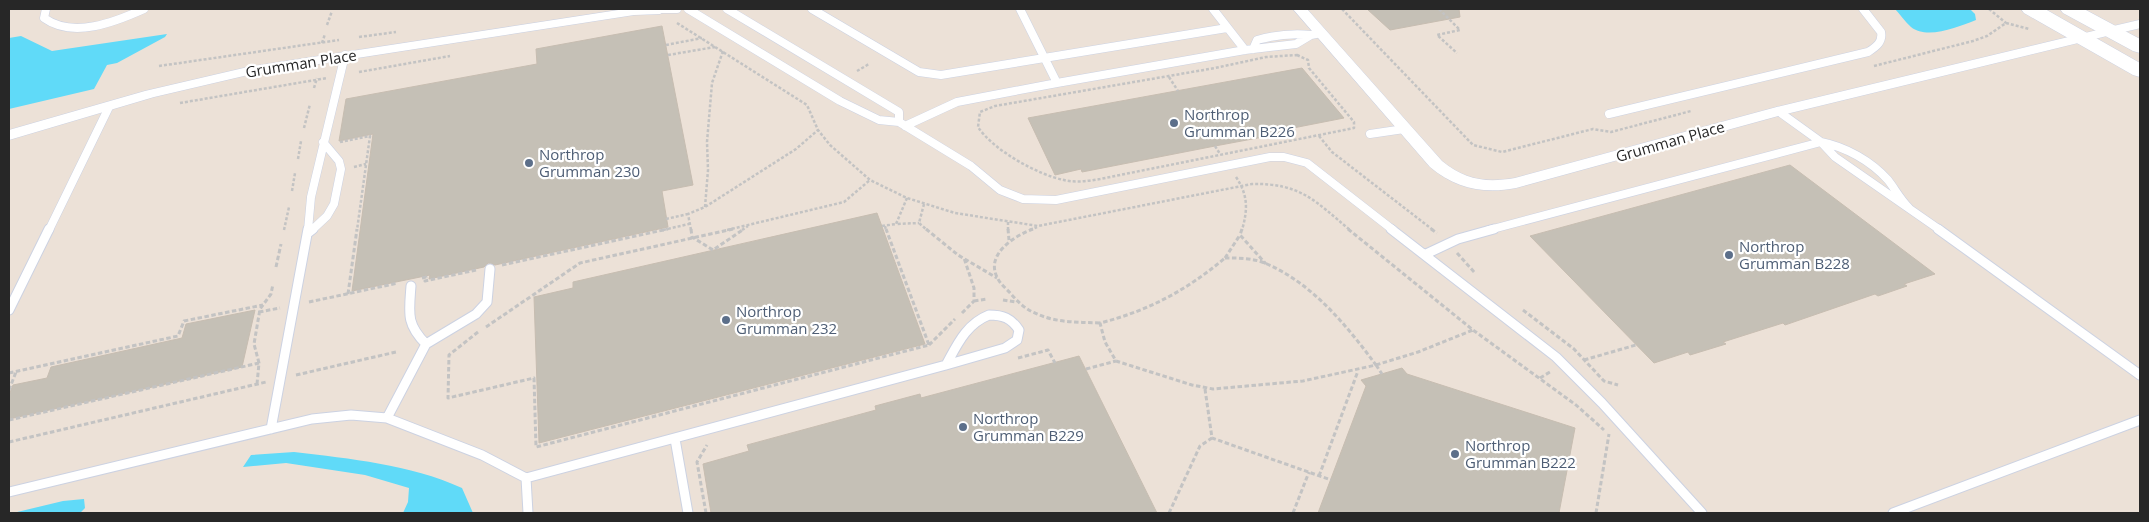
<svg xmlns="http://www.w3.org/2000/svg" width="2149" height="522" font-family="'Open Sans',sans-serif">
	<rect width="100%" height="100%" fill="#ece1d7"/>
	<path fill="#60daf8" d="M1895,9H1970L1975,14L1976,20C1958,27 1927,40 1911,27C1905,22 1900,14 1895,9Z
		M167,34L165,37L117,63L107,65L94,89L9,109V38L21,36L52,51Z
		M294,452C351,459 409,464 462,488L473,513H403L408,502L409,488L365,475L286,463L243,467L251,455Z
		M84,499L85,508L80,513H13L63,501Z"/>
	<path fill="#c5c0b6" stroke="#c7bdb1" d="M1367,9H1459L1460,17L1390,30Z
		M662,26L693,185L662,191L668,227L495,265L488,263L484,267L429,279L430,275L352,291L373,134L339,141L346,99L537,64L536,49Z
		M1302,68L1344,118L1293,128L1295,131L1215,146L1082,172L1081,169L1055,175L1028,118Z
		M1790,165L1935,274L1904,284L1907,286L1878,296L1875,294L1785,325L1783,323L1723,342L1726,344L1690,355L1688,352L1654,363L1530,236Z
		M877,213L925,344L539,443L534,297L573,288V282Z
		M255,310L242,367L9,419V395L13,385L47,378L51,367L182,338L186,324Z
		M1079,356L1157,513H711L703,464L749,451L747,445L876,410L875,406L920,394L921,398Z
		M1402,368L1407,374L1575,428L1559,513H1318L1366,386L1361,380Z"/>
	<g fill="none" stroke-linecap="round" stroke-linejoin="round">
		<defs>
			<path id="service-far1" d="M46,9L44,18C73,39 115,22 144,9
				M654,9H677
				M688,9L840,101L879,120L899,122L971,166L1000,190L1023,199L1056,200L1270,157H1284L1307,163L1393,230
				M727,9L899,112V122
				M812,9L919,72L941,75L1227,28
				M1020,9L1057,83L1245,50L1296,44L1311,35L1321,33
				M1213,9L1245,50
				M2110,31L2140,24
				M1253,49L1257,40C1275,35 1292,33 1311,35
				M1778,111L1821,142L1835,157L1940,230
				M1609,114L1868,52C1876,47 1883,42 1881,32L1863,9
				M905,126L957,102L1057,83
				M1370,134L1404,129
				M49,230L109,107
				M308,230L311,197L345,55
				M312,230L327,216L334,204L341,169L339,161L323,142
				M1489,230L1821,142C1846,147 1871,161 1888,180C1895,189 1900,199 1909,208"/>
			<path id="service" d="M1391,229L1556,357L1602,403L1702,513
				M1938,229L2140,375
				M308,233L313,229
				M1426,254L1458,239L1494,229
				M411,286C409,313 406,324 426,344
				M9,310L49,229
				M989,315C1003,315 1011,318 1019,330L1017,340L1005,348L946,365C957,345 966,324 989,315Z
				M387,418L426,344L476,314L487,302L490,269
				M271,429L308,229
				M675,439L688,513
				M526,478L528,513
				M9,492L312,419L351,415L387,418L482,455L526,478L946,365
				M1893,513L2140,420"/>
			<path id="minor" d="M625,9L667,10L660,14L634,15L248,75L154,97L9,140V130L145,91L248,67Z
				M1293,9H1307L1442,161C1465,180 1486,183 1515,178L1773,108L2110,27L2117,31L2115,34L1782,115L1516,188C1484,194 1456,189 1430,167Z"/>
			<path id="secondary" d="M2021,9H2045L2140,63V77L2133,75L2024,13Z
				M2060,9H2084L2140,39V53L2133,51L2063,13Z"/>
		</defs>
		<use href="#service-far1" stroke="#ccd2e2" stroke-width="9"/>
		<use href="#service" stroke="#ccd2e2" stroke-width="11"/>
		<use href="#minor" stroke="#ccd2e2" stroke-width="1"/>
		<use href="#secondary" stroke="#ccd2e2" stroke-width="1"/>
		<path stroke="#c3c3c3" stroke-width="2.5" stroke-dasharray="3 2" stroke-linecap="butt" d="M1342,9L1473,145L1502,152L1593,129L1611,132L1691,111
			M1439,9L1460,30L1437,35L1457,53
			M1989,9L2006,23
			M677,23L807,105L818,130L830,145L870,180L907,198L955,213L1038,226L1252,184C1301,183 1315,201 1350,230
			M327,25L332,11
			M359,37L396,32
			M322,43L325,34
			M666,45L702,38
			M668,55L715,47
			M1297,55L1308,60L1309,68L1354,122V128L1100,179C1088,181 1076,183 1064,180C1038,175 993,150 978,127L980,112L995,106L1215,68L1266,57Z
			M159,66L339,40
			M1874,66L1973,41L1987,36L2006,23L2029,29
			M857,71L869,64
			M359,72L450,56
			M1169,77L1178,91
			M314,88L317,78
			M180,103L327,78
			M304,128L310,104
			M1319,136L1332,152L1433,230
			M340,142L370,136L357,230
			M1215,146L1220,154
			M298,159L301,141
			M354,167L366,164
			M1236,177C1248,195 1248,209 1242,230
			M292,191L295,173
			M907,198L896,224L919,223
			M924,204L919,223L927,230
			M705,207L708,170L707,142L712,83L723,51
			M666,219L688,214
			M1008,222V230
			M882,226L896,224
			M885,226L886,230
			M284,230L289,207
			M663,230L689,224
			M691,230L688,214L705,207L796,149L818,130
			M727,230L844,202L870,180
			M742,230L748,226
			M1030,230L1037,227"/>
		<path stroke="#c3c3c3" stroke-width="3" stroke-dasharray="4.5 2.5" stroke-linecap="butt" d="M691,229L692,237L713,250L744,229
			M926,229L958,255L997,278
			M1008,229L1009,240
			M1033,229C1014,236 984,255 998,279C1001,285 1007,289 1011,294C1018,302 1025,309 1035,313C1055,323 1078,322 1100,323
			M1242,229L1240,235L1266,264
			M1348,229L1473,330L1576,405L1604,430
			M1431,229L1437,233
			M1457,253L1475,273
			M1225,258L1240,235
			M1225,258C1239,258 1254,258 1267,264C1313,284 1347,326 1376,365L1303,381L1213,389L1192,385L1116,361L1105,342L1100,323C1148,311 1187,290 1225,258Z
			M502,265L668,229
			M276,267L281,244
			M422,278L426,277L425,281L476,270
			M348,294L357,229
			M1003,300L1016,302
			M974,301L987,299
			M309,302L398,283
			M1523,310L1574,349L1604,381L1618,385
			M259,312L280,308
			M962,313L974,301V288L964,258
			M486,327L580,263L733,229
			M478,332L449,355L448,398L534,378L536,447L929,345L886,229
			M929,345L955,319
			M1018,358L1048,350L1055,363
			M1584,360L1636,345
			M1376,365L1382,374
			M1376,365L1418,352L1473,330
			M1086,369L1116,361
			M9,373L178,336L184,321L263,305
			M296,375L396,352
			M1540,378L1550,372
			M257,384L259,363L254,344L260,309L271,294L273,284
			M1205,389L1212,438L1331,480
			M9,390L16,372
			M9,420L259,363
			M9,442L266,382
			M1319,476L1358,371
			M706,513L697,462L707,445
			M1169,513L1200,446L1212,438
			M1293,513L1309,472
			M1596,513L1609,434"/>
		<use href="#service-far1" stroke="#fff" stroke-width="8"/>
		<use href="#service" stroke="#fff" stroke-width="9"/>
		<use href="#minor" fill="#fff" fill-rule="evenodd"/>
		<use href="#secondary" fill="#fff" fill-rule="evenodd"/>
	</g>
	<g fill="#5c6f8a" stroke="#fff" stroke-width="2">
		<circle cx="1174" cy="123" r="5"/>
		<circle cx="529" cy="163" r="5"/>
		<circle cx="1729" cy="255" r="5"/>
		<circle cx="726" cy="320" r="5"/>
		<circle cx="963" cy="427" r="5"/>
		<circle cx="1455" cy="454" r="5"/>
	</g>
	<g text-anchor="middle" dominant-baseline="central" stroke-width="4.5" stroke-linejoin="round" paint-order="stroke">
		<g font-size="15" fill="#272727" stroke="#fff">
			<text transform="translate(301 63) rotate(-9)">Grumman Place</text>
			<text transform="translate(1670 141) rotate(-16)">Grumman Place</text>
		</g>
		<g font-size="15" fill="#4e5e75" stroke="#fff" text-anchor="start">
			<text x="1184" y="114">Northrop<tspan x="1184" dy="17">Grumman B226</tspan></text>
			<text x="539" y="154">Northrop<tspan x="539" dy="17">Grumman 230</tspan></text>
			<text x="1739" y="246">Northrop<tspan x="1739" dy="17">Grumman B228</tspan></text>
			<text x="736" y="311">Northrop<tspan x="736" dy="17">Grumman 232</tspan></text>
			<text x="973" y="418">Northrop<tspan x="973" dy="17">Grumman B229</tspan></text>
			<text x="1465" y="445">Northrop<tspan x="1465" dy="17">Grumman B222</tspan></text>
		</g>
	</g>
	<rect width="2149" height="522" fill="none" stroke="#272727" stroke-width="20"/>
</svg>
